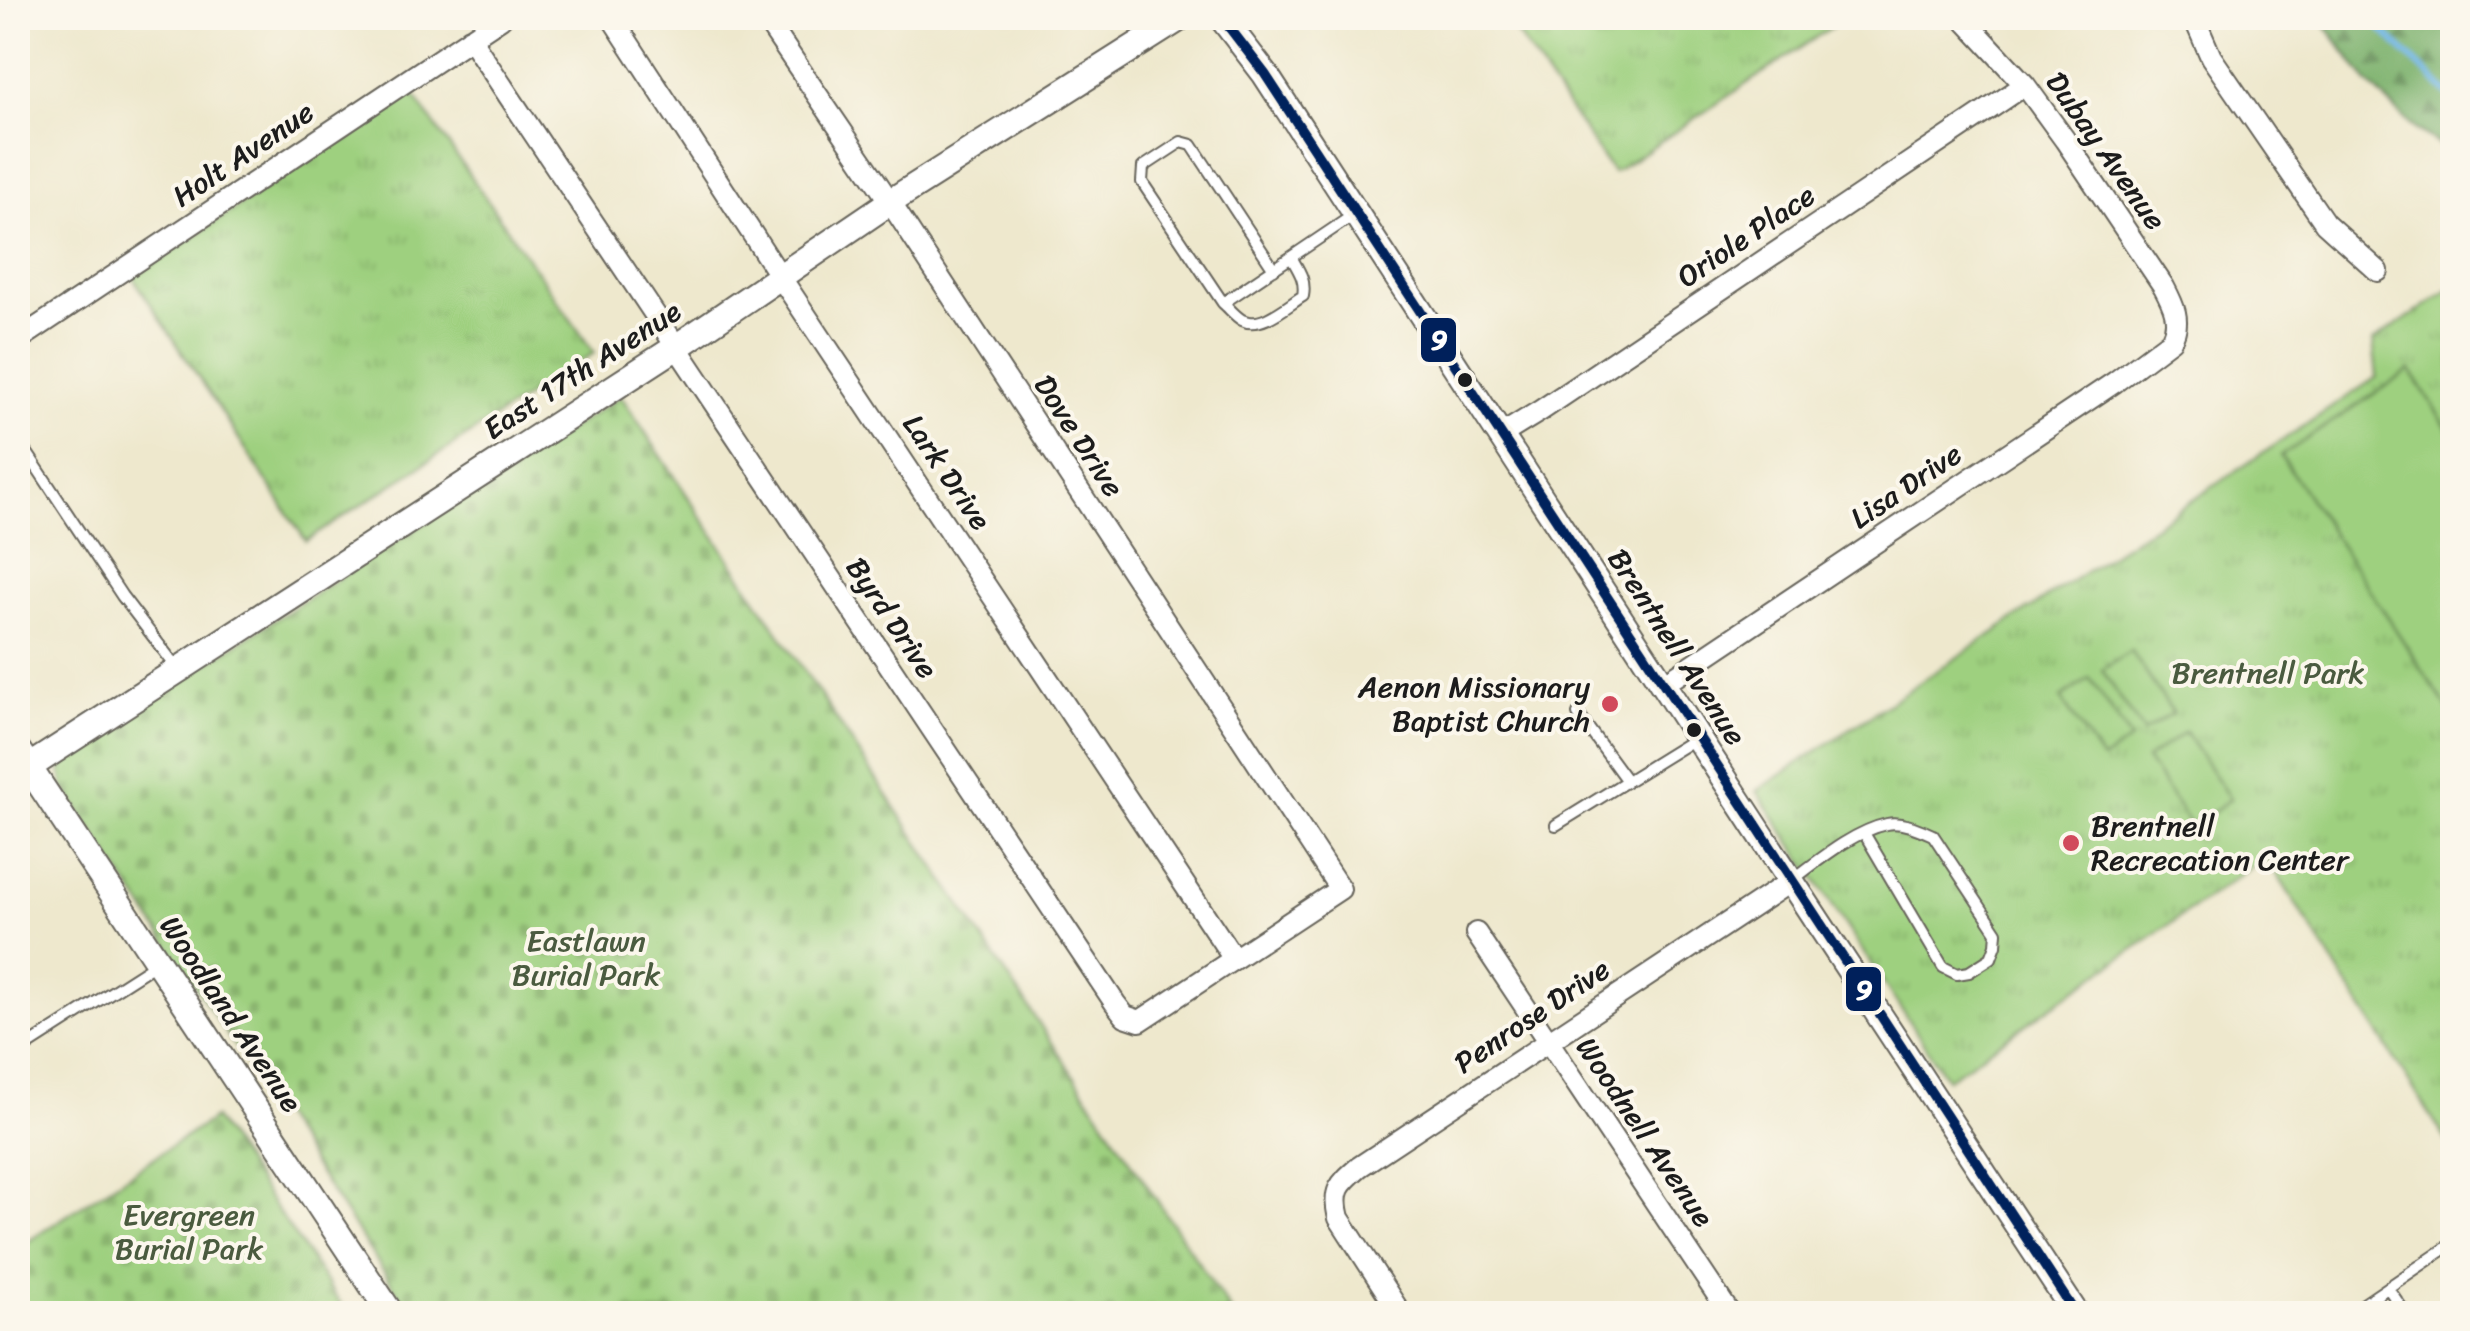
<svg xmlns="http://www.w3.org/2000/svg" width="2470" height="1331" font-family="Sriracha,sans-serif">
	<defs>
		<pattern id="grass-tufts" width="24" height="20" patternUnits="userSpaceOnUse" patternTransform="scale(2.5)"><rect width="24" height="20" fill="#9ed07f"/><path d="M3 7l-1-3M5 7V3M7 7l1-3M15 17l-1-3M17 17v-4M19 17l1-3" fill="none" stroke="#88b26d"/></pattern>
		<pattern id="forest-firs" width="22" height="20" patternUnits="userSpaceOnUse" patternTransform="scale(2.5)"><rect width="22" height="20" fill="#7eb26e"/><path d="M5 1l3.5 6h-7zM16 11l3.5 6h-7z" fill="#66905a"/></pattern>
		<pattern id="cemetery-stones" width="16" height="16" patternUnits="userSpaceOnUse" patternTransform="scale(2.5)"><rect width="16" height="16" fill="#9ed07f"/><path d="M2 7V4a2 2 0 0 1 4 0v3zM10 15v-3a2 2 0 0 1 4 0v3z" fill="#88b26d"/></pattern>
	</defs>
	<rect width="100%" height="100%" fill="#fbf7ec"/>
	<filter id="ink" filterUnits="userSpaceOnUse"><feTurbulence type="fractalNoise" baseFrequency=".01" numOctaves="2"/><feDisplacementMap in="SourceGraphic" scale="20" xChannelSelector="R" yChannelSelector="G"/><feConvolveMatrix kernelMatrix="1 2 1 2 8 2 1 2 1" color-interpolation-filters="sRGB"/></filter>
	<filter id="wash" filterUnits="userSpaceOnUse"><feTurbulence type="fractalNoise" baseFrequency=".0048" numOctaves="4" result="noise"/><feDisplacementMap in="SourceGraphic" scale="40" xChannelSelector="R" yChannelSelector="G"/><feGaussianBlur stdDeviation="2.25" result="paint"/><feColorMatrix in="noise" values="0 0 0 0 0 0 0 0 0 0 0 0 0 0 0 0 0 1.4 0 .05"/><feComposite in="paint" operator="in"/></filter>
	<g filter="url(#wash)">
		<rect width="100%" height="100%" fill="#eee8cd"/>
		<path fill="url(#grass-tufts)" stroke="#5d764e" stroke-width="2.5" d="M1506,18H1845L1613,173Z
			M411,91L594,353L306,541L133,277Z
			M2452,288V1149L2266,857L1947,1079L1757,791L2377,377L2373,341Z"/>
		<path fill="url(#forest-firs)" stroke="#4d6745" stroke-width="2.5" d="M2320,18H2452V153L2416,130L2368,83Z"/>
		<path fill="url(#cemetery-stones)" stroke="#5d764e" stroke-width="2.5" d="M621,396L1232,1313H411L63,786L61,769L79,746Z
			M214,1118L347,1313H18V1248Z"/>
		<path fill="#9ed07f" stroke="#5d764e" stroke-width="2.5" d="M2410,370L2452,435V715L2281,456Z
			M2131,651L2173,713L2143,732L2102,670Z
			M2090,678L2131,740L2102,760L2061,698Z
			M2185,732L2230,799L2191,826L2146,759Z"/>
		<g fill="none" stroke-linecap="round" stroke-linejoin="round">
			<path stroke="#6fb6e6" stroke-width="6" d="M2370,18L2452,98"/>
		</g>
	</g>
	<g filter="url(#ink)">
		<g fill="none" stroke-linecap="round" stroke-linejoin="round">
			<defs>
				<path id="service" d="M1274,269L1192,145L1181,142L1143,167L1142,182L1223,303C1267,273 1311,244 1355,214
					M1223,303C1229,308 1235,316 1242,320C1261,330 1288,305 1303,296C1306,280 1299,271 1291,257
					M18,439L122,596L177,668
					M1578,714L1627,781
					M1556,825L1695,739
					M1791,881C1818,861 1854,831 1887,824C1902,821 1919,829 1933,835L1997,932L1996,945L1991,958L1969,972L1957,974L1943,967L1864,833
					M18,1052L157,963
					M2388,1288L2406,1314
					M2349,1314L2452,1244"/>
				<path id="minor" d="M18,18H21
					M612,18L781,278L1234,959
					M2194,18L2211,57L2325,223L2378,271
					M470,38L1115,1003L1125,1016L1140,1021L1340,889L890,202L765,18
					M18,340L501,18
					M1501,435L1540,411L2025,85
					M1664,684L2115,382L2171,340C2182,321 2173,304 2164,287L2065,140L2025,85L1963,18
					M1476,933L1730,1314
					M1401,1314L1339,1218C1332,1191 1339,1184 1359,1167L1791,881"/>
				<path id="tertiary" d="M1222,18L1265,74L1791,881L2076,1314
					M18,751L391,1314
					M18,774L675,348L890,202L1180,18"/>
			</defs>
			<use href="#service" stroke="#66635a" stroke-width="14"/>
			<use href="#minor" stroke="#66635a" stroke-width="24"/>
			<use href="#tertiary" stroke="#66635a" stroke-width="29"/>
			<use href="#service" stroke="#fff" stroke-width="10"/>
			<use href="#minor" stroke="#fff" stroke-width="20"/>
			<use href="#tertiary" stroke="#fff" stroke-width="25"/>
			<defs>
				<path id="bus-1" d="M1222,18L1265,74L2076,1314"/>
			</defs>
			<use href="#bus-1" stroke="#fbf7ec" stroke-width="18"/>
			<use href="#bus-1" stroke="#00205b" stroke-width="10"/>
		</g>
	</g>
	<g fill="#1c1c1c" stroke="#fbf7ec" stroke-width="4">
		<circle cx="1465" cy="380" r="9"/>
		<circle cx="1694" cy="730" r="9"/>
	</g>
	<g fill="#d1495b" stroke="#fbf7ec" stroke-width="4">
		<circle cx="1610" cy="704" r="10"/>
		<circle cx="2071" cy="843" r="10"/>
	</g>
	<g text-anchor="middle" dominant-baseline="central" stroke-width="8" stroke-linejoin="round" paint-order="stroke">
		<g font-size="30" fill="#1c1c1c" stroke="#fbf7ec">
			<text transform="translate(2106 151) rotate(55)">Dubay Avenue</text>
			<text transform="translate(243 154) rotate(-34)">Holt Avenue</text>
			<text transform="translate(1746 236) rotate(-34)">Oriole Place</text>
			<text transform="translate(582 370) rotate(-33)">East 17th Avenue</text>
			<text transform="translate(1079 436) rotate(57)">Dove Drive</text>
			<text transform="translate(947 472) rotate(56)">Lark Drive</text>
			<text transform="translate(1906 486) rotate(-34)">Lisa Drive</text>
			<text transform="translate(892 618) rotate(56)">Byrd Drive</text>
			<text transform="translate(1677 647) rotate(57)">Brentnell Avenue</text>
			<text transform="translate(231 1014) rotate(56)">Woodland Avenue</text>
			<text transform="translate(1532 1016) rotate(-34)">Penrose Drive</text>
			<text transform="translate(1645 1132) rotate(56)">Woodnell Avenue</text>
		</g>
		<g font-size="30" fill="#4a5b3f" stroke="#fbf7ec">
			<text x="2268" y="673">Brentnell Park</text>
			<text x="586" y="941">Eastlawn<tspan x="586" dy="34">Burial Park</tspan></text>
			<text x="189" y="1215">Evergreen<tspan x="189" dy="34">Burial Park</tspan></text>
		</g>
		<g font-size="30" fill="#1c1c1c" stroke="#fbf7ec" text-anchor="end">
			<text x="1590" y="687">Aenon Missionary<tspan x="1590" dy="34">Baptist Church</tspan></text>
			<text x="2091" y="826" text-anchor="start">Brentnell<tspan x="2091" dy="34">Recrecation Center</tspan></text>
		</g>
	</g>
	<g stroke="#fbf7ec" stroke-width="4">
		<rect x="1419" y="316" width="39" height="48" rx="10" fill="#00205b"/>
		<rect x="1844" y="965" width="39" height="48" rx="10" fill="#00205b"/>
	</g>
	<g font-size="28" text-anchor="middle" font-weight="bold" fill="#fff">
		<text x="1439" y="349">9</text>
		<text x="1864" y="999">9</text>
	</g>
	<rect width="2470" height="1331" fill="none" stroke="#fbf7ec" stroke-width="60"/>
</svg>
